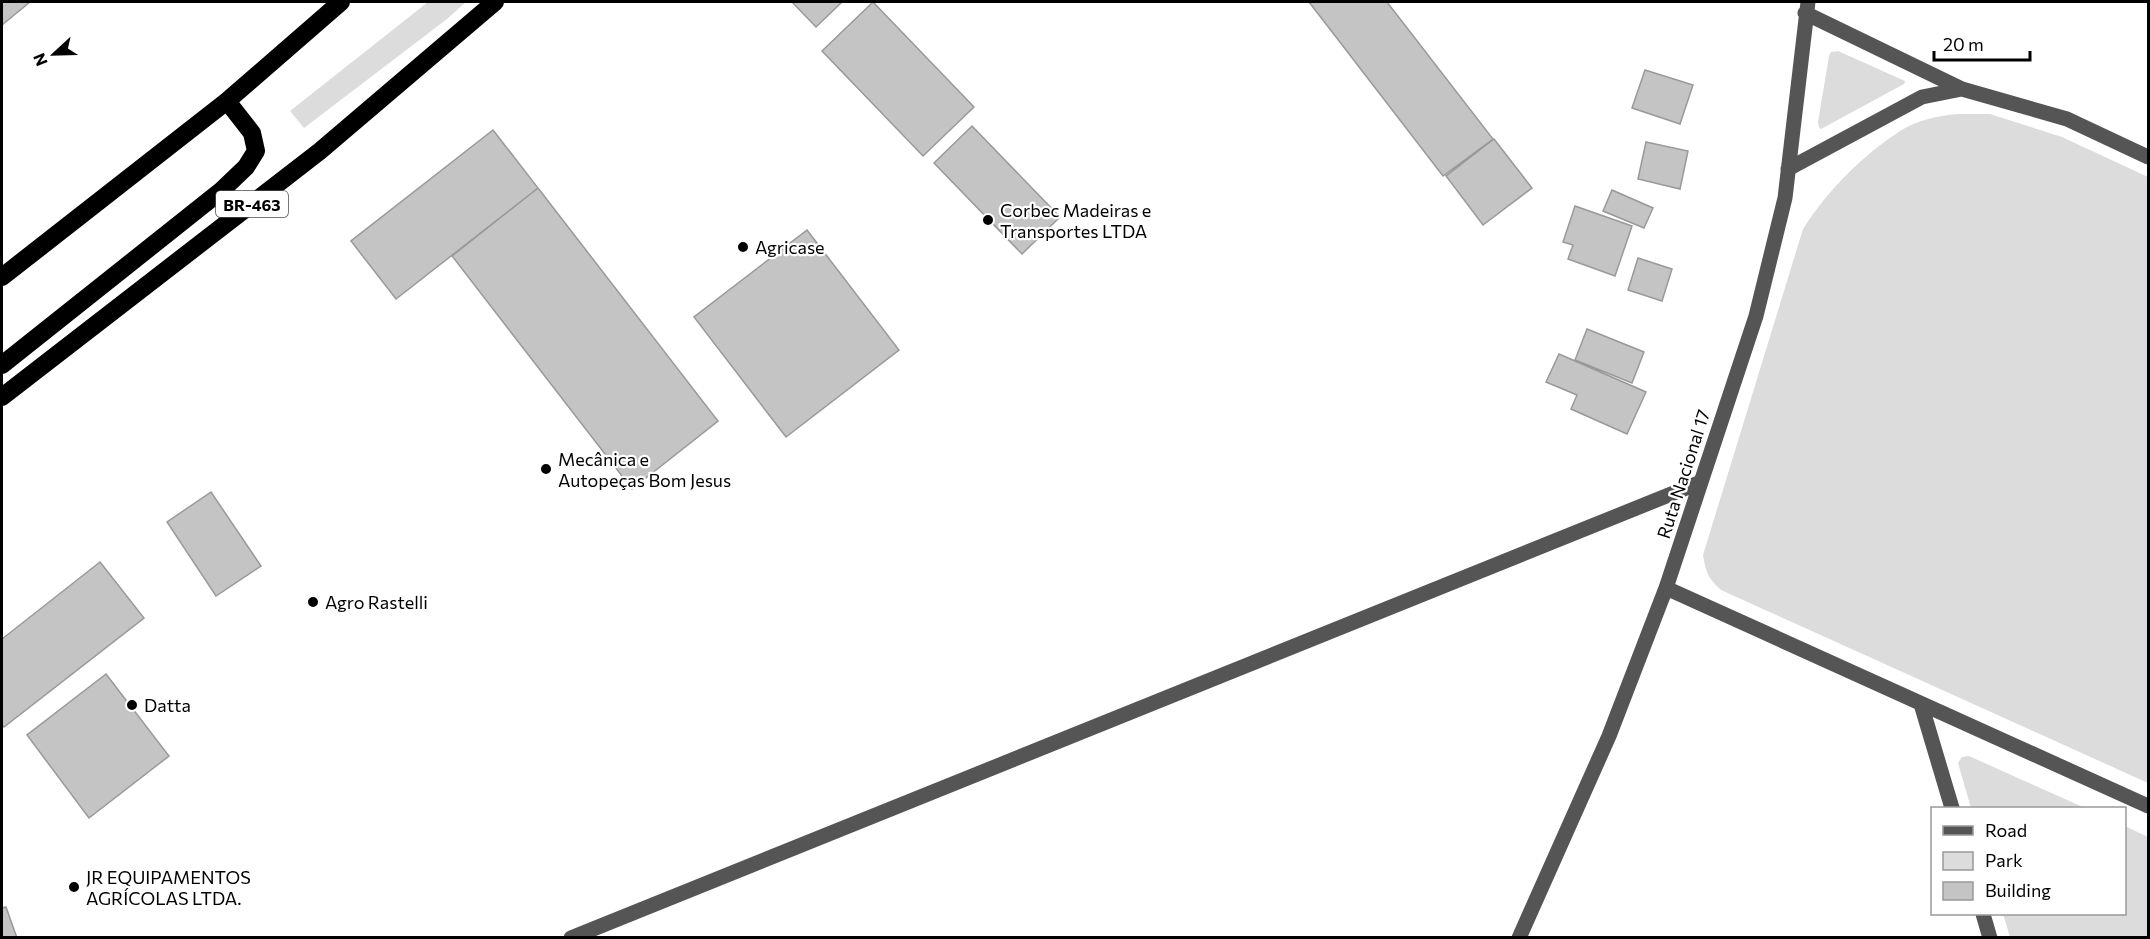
<svg xmlns="http://www.w3.org/2000/svg" width="2150" height="939" font-family="Commissioner,sans-serif">
	<rect width="100%" height="100%" fill="#fff"/>
	<path fill="#dcdcdc" d="M428,2H466L447,19L304,128L290,111Z
		M1838,51L1905,81L1904,84L1821,129L1819,127L1818,122L1829,56L1831,52Z
		M1957,114H1990L2062,137L2148,177V783L1721,590C1708,578 1706,572 1703,555L1803,229C1827,191 1863,155 1900,131C1917,120 1938,116 1957,114Z
		M1969,756L2085,808H1971L1958,763L1962,757Z
		M2125,826L2148,837V937H2010L2003,914H2124Z"/>
	<path fill="#c4c4c4" stroke="#999" stroke-width="1.5" d="M2,2H30L2,25Z
		M792,2H842L816,27Z
		M873,2L974,107L923,156L822,51Z
		M1309,2H1387L1493,139L1443,176Z
		M1645,70L1693,85L1680,124L1632,108Z
		M972,126L1060,217L1022,254L934,163Z
		M493,130L538,188L396,299L351,241Z
		M1494,139L1532,188L1483,225L1446,176Z
		M1646,142L1688,151L1680,189L1638,179Z
		M538,188L718,421L632,489L452,256Z
		M1612,190L1653,208L1644,228L1603,211Z
		M1575,206L1632,226L1615,276L1568,259L1573,245L1563,242Z
		M807,230L899,350L786,437L694,317Z
		M1638,258L1672,269L1662,301L1628,290Z
		M1587,329L1644,352L1632,383L1575,360Z
		M1559,354L1646,392L1627,434L1571,409L1577,395L1546,382Z
		M211,492L261,566L216,596L167,522Z
		M100,562L144,618L4,727L2,725V639Z
		M106,674L169,756L89,818L27,735Z
		M6,907L17,938H2V908Z"/>
	<g fill="none" stroke-linecap="round" stroke-linejoin="round">
		<path stroke="#555" stroke-width="15" d="M1805,13L1962,89L2067,119L2148,157
			M1788,169L1922,97L1962,89
			M1666,588L2148,806
			M1921,704L1952,808
			M1983,914L1990,938
			M571,938L1701,482
			M1519,938L1609,736L1666,588L1756,316L1785,198L1808,2"/>
		<path stroke="#000" stroke-width="18" d="M2,277L227,101L341,2
			M2,365L222,190L246,167L256,151L252,133L227,101
			M2,397L320,151L495,2"/>
	</g>
	<g fill="#000" stroke="#fff" stroke-width="2">
		<circle cx="988" cy="220" r="6"/>
		<circle cx="743" cy="247" r="6"/>
		<circle cx="546" cy="469" r="6"/>
		<circle cx="313" cy="602" r="6"/>
		<circle cx="132" cy="705" r="6"/>
		<circle cx="74" cy="887" r="6"/>
	</g>
	<g text-anchor="middle" dominant-baseline="central" stroke-width="4.5" stroke-linejoin="round" paint-order="stroke">
		<rect fill="#fff" stroke="#4c4c4c" stroke-width="1.5" x="216" y="191" width="72" height="26" rx="4.5"/>
		<g font-size="16" font-weight="bold" fill="#000">
			<text x="252" y="204">BR-463</text>
		</g>
		<g font-size="18" fill="#000" stroke="#fff" text-anchor="start">
			<text x="1000" y="210">Corbec Madeiras e<tspan x="1000" dy="21">Transportes LTDA</tspan></text>
			<text x="755" y="247">Agricase</text>
			<text x="558" y="459">Mecânica e<tspan x="558" dy="21">Autopeças Bom Jesus</tspan></text>
			<text x="325" y="602">Agro Rastelli</text>
			<text x="144" y="705">Datta</text>
			<text x="86" y="877">JR EQUIPAMENTOS<tspan x="86" dy="21">AGRÍCOLAS LTDA.</tspan></text>
		</g>
		<g font-size="18" fill="#000" stroke="#fff">
			<text transform="translate(1683 474) rotate(-72)">Ruta Nacional 17</text>
		</g>
	</g>
	<rect width="2150" height="939" fill="none" stroke="#000000" stroke-width="6"/>
	<rect x="1931" y="807" width="195" height="108" fill="#ffffff" stroke="#999999" stroke-width="1.5"/>
	<rect x="1943" y="826" width="30" height="9" fill="#555555" stroke="#999999" stroke-width="1.5"/>
	<text x="1985" y="837" font-size="18" fill="#000000">Road</text>
	<rect x="1943" y="852" width="30" height="18" fill="#dcdcdc" stroke="#999999" stroke-width="1.5"/>
	<text x="1985" y="867" font-size="18" fill="#000000">Park</text>
	<rect x="1943" y="882" width="30" height="18" fill="#c4c4c4" stroke="#999999" stroke-width="1.5"/>
	<text x="1985" y="897" font-size="18" fill="#000000">Building</text>
	<g transform="translate(54 54) rotate(248)" stroke="#ffffff" stroke-width="4.5" paint-order="stroke">
	<path d="M0-4.5L10 22L0 15L-10 22Z" fill="#000000"/>
	<text y="-9" font-size="16" font-weight="bold" text-anchor="middle" fill="#000000">N</text>
	</g>
	<path d="M1934 51v9h96v-9" fill="none" stroke="#000000" stroke-width="3"/>
	<text x="1943" y="51" font-size="18" fill="#000000" stroke="#ffffff" stroke-width="4.5" paint-order="stroke">20 m</text>
</svg>
